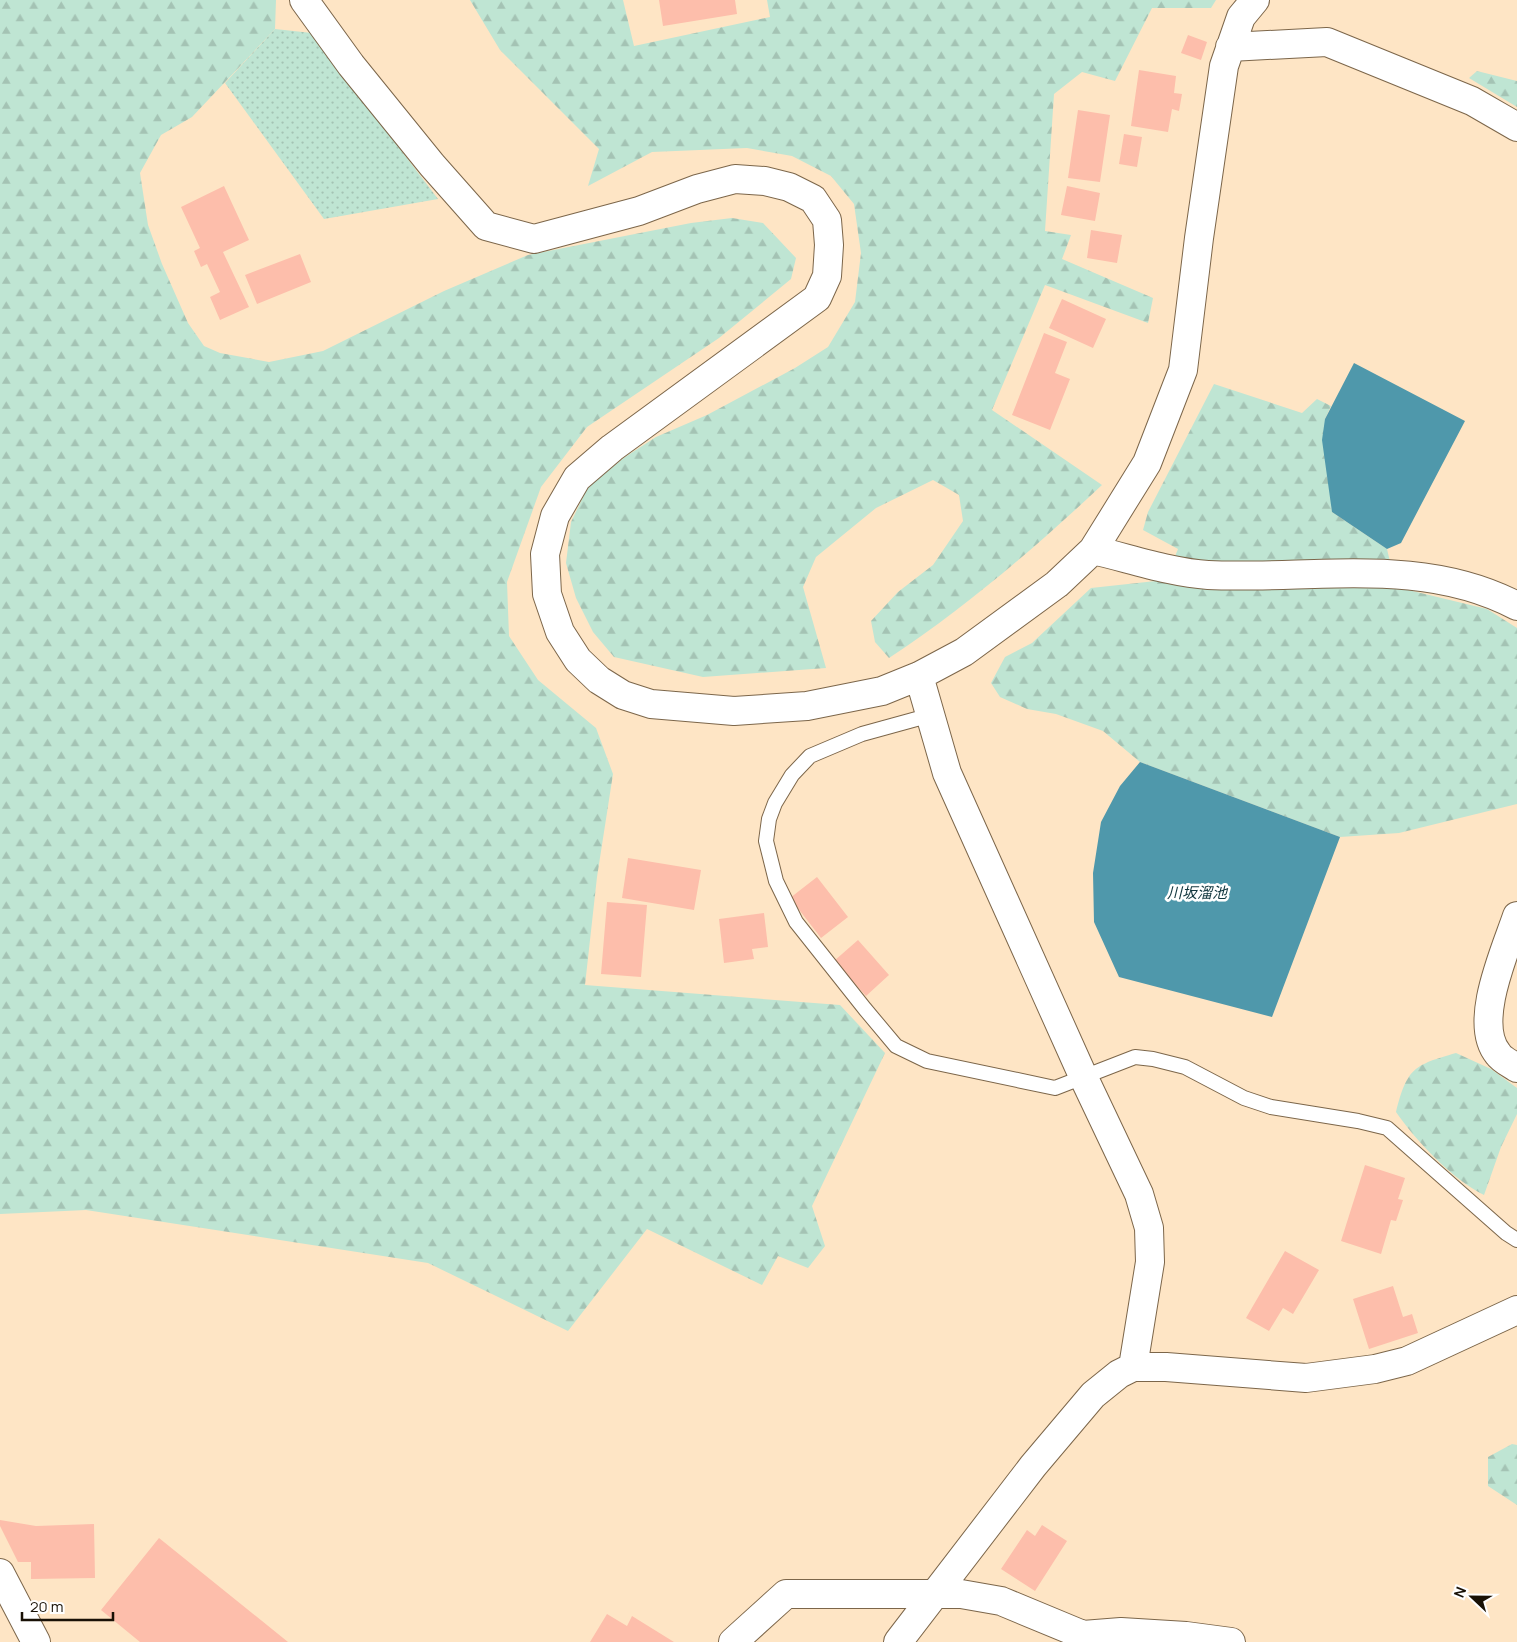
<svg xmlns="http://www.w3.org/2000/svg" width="1517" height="1642" font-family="Manrope,'Noto Sans JP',sans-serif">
	<defs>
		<pattern id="forest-firs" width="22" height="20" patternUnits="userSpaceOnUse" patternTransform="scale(1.25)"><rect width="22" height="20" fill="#bfe5d3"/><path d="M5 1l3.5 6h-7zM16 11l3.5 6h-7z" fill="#a4c3b4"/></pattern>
		<pattern id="park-dots" width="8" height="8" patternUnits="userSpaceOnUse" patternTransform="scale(1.25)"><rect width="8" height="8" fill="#bfe5d3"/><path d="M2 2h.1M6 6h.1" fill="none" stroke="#a4c3b4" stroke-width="1.8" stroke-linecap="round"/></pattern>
	</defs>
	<rect width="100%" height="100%" fill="#fee5c5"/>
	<path fill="url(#forest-firs)" d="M0,0H276L275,29L192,117L161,135L140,173L148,225L162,264L188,323L204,346L220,353L269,362L323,351L444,291L528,255L691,223L732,218L763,223L796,258L791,279L719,338L587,427L541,487L507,582L509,636L538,680L596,728L613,774L597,877L585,985L840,1005L885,1053L812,1206L825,1246L808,1268L778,1256L762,1285L647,1229L568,1331L428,1263L86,1210L0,1214Z
		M470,0H623L634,46L770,17L767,0H1216L1211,8H1152L1115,81L1082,72L1054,94L1045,231L1071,235L1062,259L1153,298L1148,323L1045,285L992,410L1102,485C1037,546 964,609 889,658L875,642L871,621L898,592L933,565L963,521L959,495L933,480L876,508L816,557L803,587L826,668L703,677L614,657L593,632L576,598L566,563L571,522L588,487L625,457L656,437L707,415L795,368L828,347L855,302L861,253L854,204L831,176L792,156L747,148L652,152L588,186L599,149L500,50Z
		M1477,71L1517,81V107L1469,78Z
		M1214,384L1302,413L1317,399L1331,406L1325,419L1332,512L1387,549L1396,587L1487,609L1517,628V804L1399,833L1340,837L1140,762L1103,731L1056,714L1027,709L1000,697L991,683L1005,657L1032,643L1091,588L1165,580L1178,549L1143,530L1148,512Z
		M1456,1053L1491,1069L1517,1088V1114L1501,1147L1484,1195C1452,1179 1417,1142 1396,1112C1407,1068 1414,1065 1456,1053Z
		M1512,1444L1517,1445V1505L1488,1486V1457Z"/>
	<path fill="url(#park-dots)" d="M275,29L312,33L438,199L324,219L225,83Z"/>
	<path fill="#4f98ab" d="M1354,363L1465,421L1401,543L1387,549L1332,512L1322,440L1325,419Z
		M1140,762L1340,837L1272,1017L1119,977L1094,922L1093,873L1101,822L1120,786Z"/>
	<path fill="#fdbeab" d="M659,0H735L737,14L663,26Z
		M1188,35L1207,42L1201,60L1181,53Z
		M1139,70L1176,76L1174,93L1182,94L1179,111L1172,109L1168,132L1131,126Z
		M1078,110L1110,115L1100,182L1068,178Z
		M1124,134L1142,137L1137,167L1119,164Z
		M224,186L249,240L223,252L249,307L220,320L210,297L220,292L207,264L201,267L194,251L200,248L181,207Z
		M1067,186L1100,193L1095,221L1061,215Z
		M1091,230L1122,235L1117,263L1087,258Z
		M300,254L311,282L257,304L245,275Z
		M1062,299L1106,319L1093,348L1049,328Z
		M1044,333L1067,342L1055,373L1070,379L1050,430L1012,415Z
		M628,858L701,870L694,910L622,898Z
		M817,877L848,917L821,938L790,898Z
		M607,902L647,905L641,977L601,974Z
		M764,913L768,947L752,949L754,959L724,963L719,919Z
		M858,940L889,975L866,996L834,961Z
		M1365,1165L1405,1178L1398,1199L1403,1200L1396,1221L1391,1220L1381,1254L1341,1241Z
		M1285,1251L1319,1270L1293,1314L1283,1308L1269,1331L1246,1318Z
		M1393,1286L1403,1317L1412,1314L1418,1333L1369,1349L1353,1299Z
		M0,1520L36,1526L94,1524L95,1578L31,1579V1562H18L0,1526Z
		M1042,1525L1067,1541L1035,1591L1001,1569L1027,1530L1035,1536Z
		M159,1538L288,1642H140L101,1610Z
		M607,1614L627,1626L632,1616L674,1642H590Z"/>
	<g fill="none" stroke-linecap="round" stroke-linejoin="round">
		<defs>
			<path id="lane" d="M931,715L862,734L810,756L792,775L775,803L769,819L766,841L776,881L796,922L865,1009L896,1046L927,1061L1055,1088L1135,1057L1153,1059L1185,1067L1244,1098L1271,1107L1358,1121L1387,1128L1506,1233L1517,1240"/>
			<path id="street" d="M304,0L351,65L432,165L486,226L534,239L639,211L697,189L735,179L765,181L789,187L813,199L827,220L829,245L827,276L817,298L612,448L577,478L555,516L545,554L547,594L560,632L578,660L599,680L623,695L651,704L734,711L807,706L882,691L919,676L964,652L1057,584L1093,550L1147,463L1183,370L1199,238L1224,66L1241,17L1255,0
				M1230,47L1327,42L1472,101L1517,127
				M1093,550C1128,558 1172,573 1208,575C1311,580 1421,555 1517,606
				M919,676L947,773L1083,1076L1139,1194L1149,1228L1150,1262L1133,1367
				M1517,916C1506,949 1472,1023 1498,1054C1502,1060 1511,1064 1517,1068
				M0,1573L36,1642
				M733,1642L786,1594H961L1001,1601L1083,1635L1121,1632L1186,1636L1231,1642
				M898,1642L1033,1466L1093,1395L1119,1374L1133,1367H1166L1306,1378L1375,1369L1407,1361L1517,1310"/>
		</defs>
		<use href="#lane" stroke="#7c664a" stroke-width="16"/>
		<use href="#street" stroke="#7c664a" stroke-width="30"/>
		<use href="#lane" stroke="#fff" stroke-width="14"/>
		<use href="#street" stroke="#fff" stroke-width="28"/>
	</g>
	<g text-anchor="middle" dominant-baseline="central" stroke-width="5" stroke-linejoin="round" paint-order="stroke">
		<g font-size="15" font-style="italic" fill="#10353d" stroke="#fff">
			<text x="1197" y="892">川坂溜池</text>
		</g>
	</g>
	<g transform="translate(1472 1597) rotate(292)" stroke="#ffffff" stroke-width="4" paint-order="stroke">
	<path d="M0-4L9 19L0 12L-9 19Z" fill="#191106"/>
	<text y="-8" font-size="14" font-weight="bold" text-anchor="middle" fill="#191106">N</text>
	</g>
	<path d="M22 1612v8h91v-8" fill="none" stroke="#191106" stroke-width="2.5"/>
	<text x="30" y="1612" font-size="15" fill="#191106" stroke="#ffffff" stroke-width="4" paint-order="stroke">20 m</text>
</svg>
